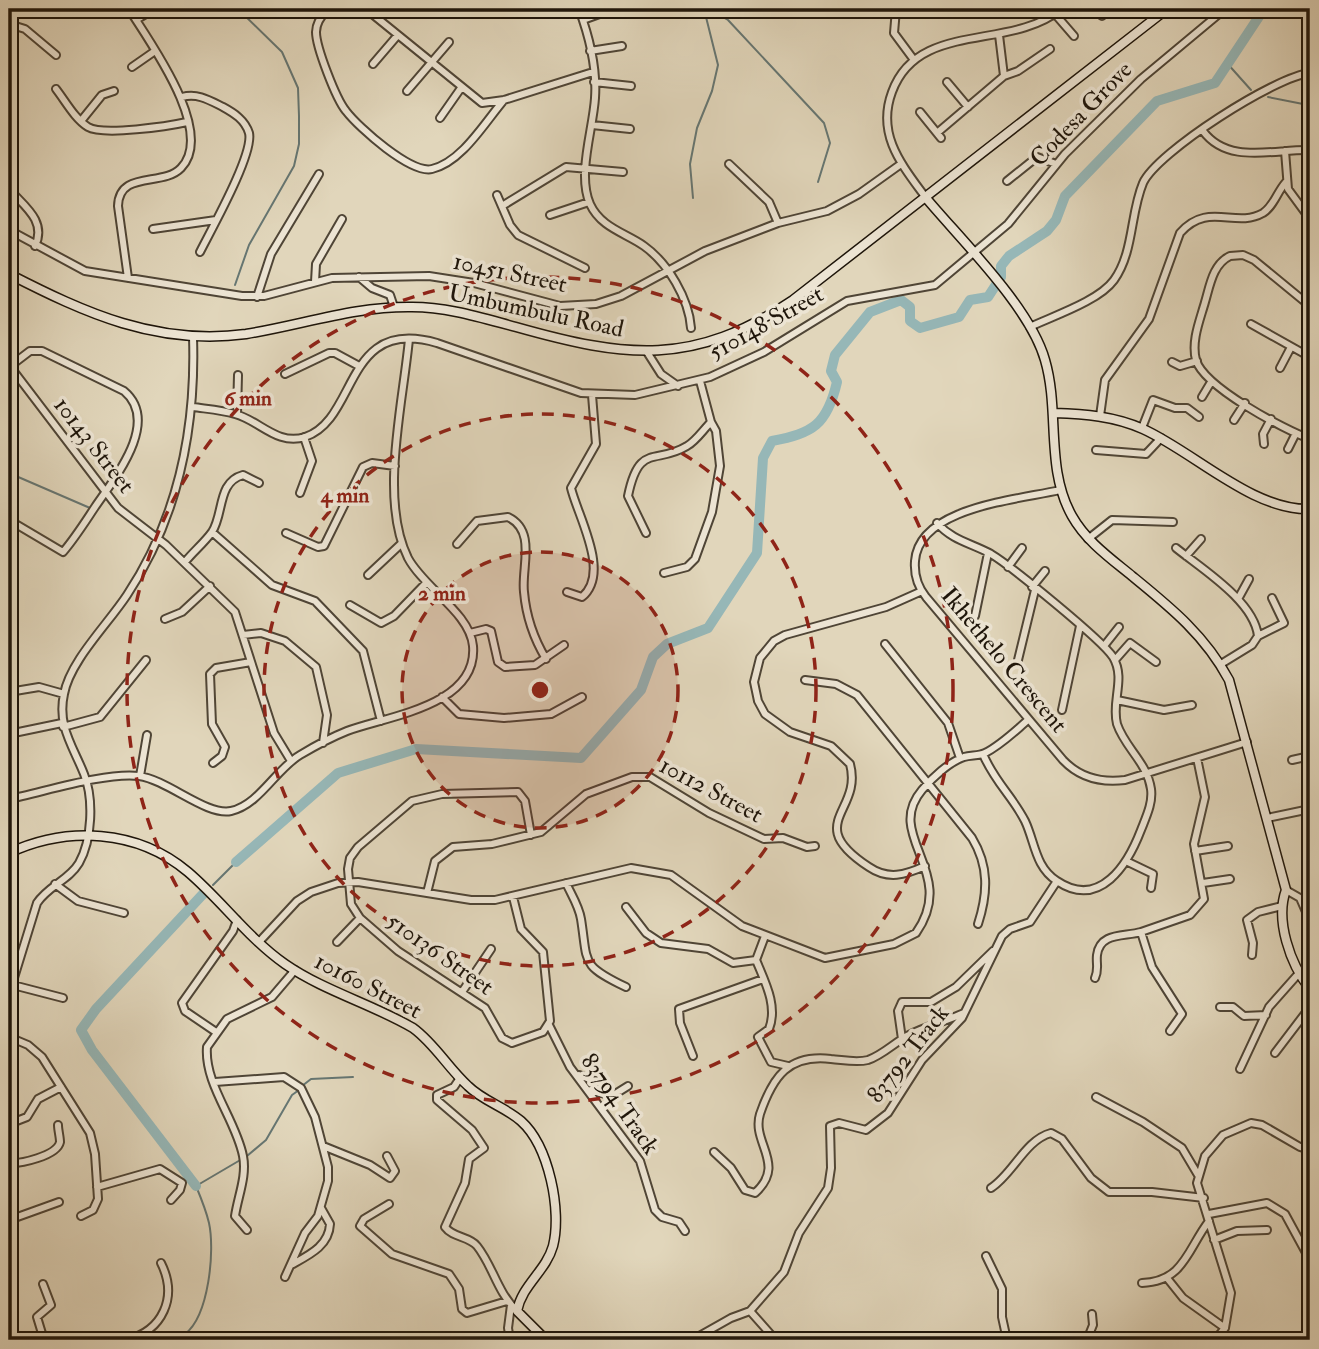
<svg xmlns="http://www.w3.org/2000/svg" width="1319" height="1349" font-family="'IM FELL Double Pica',serif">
	<rect width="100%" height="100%" fill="#e1d6bb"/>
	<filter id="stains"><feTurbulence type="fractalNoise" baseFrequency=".00286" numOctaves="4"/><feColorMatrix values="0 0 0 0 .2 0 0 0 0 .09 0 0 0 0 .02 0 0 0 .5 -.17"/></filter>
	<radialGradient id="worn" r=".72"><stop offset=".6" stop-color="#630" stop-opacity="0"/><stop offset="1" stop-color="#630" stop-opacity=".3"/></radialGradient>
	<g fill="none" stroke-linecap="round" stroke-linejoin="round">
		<path stroke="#667672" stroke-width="2" d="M709,9L728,20L824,123L830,143L818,182
			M870,9L873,15
			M1226,62L1251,90
			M1268,97L1303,104L1310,100
			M693,198L690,164L697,128L712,91L718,65L704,9
			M235,285L249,245L294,166L299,144V116L298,88L282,52L238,9
			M9,473L90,508
			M213,885L236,862
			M302,1086L311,1079L353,1077
			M247,1156L266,1140L292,1095L299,1090
			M169,1340C174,1338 181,1336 185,1334C209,1316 215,1250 209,1223C206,1210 201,1198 196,1186L242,1159"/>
		<path stroke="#96b7b7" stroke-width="10" d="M236,862L338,773L416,749L581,758L641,690L653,657L667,644L708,628L757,553L763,458L772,441C813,433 827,425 837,382L831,371L835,355L870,312L901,300L910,307V321L920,328L959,317L970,300L988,297L1001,277V266L1009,256L1047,231L1056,220L1065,196L1157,101L1215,83L1264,9
			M196,1186L92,1050L81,1030L96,1009L204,893"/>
		<defs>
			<path id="street" d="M328,9C322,15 316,22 316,32C316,47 336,99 346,111C359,128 411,174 432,169C462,162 485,122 504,100
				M366,9L482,103L504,100L593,72
				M579,9C589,36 597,69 595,98C593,130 577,174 590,204C601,228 626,233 644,246C668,263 689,299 691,328
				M896,9L894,33L914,60
				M1095,9L1102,16
				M1055,14L1074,36
				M136,20L154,9
				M583,20L605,12
				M9,24L25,29L56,55
				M999,35L1004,76
				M590,51L622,46
				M373,64L397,36
				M132,67L155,51
				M594,82L631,86
				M947,82L968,107
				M56,89C66,102 75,119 88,127C103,136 169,126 187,122
				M407,91L449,42
				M182,97C198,93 209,100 223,107C234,113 245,120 249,133C254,154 211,230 200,252
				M920,112L941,138
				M440,118L461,88
				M81,121L102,95L114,91
				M592,125L630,129
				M1203,131C1228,165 1274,149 1310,150
				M937,133L1004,76L1018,71L1050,49
				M1285,151L1288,189L1310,219
				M729,164L769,202L778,223
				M1007,181L1037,157L1056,164
				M9,189C24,206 47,221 35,246
				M497,195L510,225L518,235L585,268
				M926,198C902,165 876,135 892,92C918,20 1011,51 1061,9
				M502,206L566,167L623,172
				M550,215L589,202
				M153,229L216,220
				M9,230L85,271L242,296H264L332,278L429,276L474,283L560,306L596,304L621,296L705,251L778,223L827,211L859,194L901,164
				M359,277L372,288L390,295L394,307
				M128,278L118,206C119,170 163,187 181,168C216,132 149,41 129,9
				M315,282L316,264L342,219
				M257,297L271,254L319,174
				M1310,306L1254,260L1243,255L1230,256C1213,264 1210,285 1205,302C1200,320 1191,341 1196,360C1204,387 1283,429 1310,439
				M1251,324L1310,357
				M1030,327C1053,316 1099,301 1114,280C1134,252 1130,214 1143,183C1157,152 1276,76 1310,73
				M647,352L661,374L678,386
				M1172,362L1180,366L1197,361
				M9,365L118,508L166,545L235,612L274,733L291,761
				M9,367L30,351H42L124,391C161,422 114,479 95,507C85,522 75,538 63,552L9,520
				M1280,368L1290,349
				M285,374L329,353H335L359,366
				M1202,397L1211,382
				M193,407C207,409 222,410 235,414C259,420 277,446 305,437C359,419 343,316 437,343L581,393L635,395L710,377L764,352L847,301L935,285L1008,224L1065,154L1141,79L1225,9
				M237,414L238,375
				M1100,416L1105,380L1149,319L1180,233C1208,201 1235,229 1263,213C1274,206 1277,192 1286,182
				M1234,420L1245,403
				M1142,428L1153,400L1175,408H1187L1199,417
				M1264,444L1263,434L1271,419
				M1288,449L1296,433
				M1096,450L1146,454L1161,438
				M1060,490C1017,500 919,507 915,561C914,574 918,587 926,597L1063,760C1080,778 1101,783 1125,780L1247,742
				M300,493L312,461L304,437
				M937,523C953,541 971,543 991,554C1011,566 1102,640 1113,657C1126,679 1111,701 1117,724C1125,748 1147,762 1151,789C1153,803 1146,817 1141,830C1128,864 1100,910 1057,881C1035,867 1035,842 1025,821C1013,797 994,781 983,754
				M212,532L272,585L315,601L363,651L381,721
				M286,533L318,547L324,546L363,467L372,463L395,466
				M646,533L628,496C639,442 656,465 687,446C696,441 703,430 711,422
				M1088,539L1112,520L1173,522
				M457,544L477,521L508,517C537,531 521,568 524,592C526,615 534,639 546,659
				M1176,548C1202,569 1254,601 1258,636L1252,645L1221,664
				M1186,556L1201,539
				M185,562C193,552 204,543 212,532C224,514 217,482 243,475L259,483
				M1008,567L1022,548
				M664,573L687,567L695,559L712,512L720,466L716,431L711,422L700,381
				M368,575L402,543
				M1032,587L1045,571
				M922,591L886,607L785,635L774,641L760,658L754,682L758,701L765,714L790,732L831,746L850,764C863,812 802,823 869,867C888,880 905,875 925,866
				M567,592L582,597C611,573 578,517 571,488L596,444L592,395
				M1238,599L1249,579
				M350,605L381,623L394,616L426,583
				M975,616L988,553
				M165,619L182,612L210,586
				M470,633L486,629L491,631L498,662L505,667L535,665L564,645
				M243,635L261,633L285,641L316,667L327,715L323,743
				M1258,636L1284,623L1272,598
				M885,644L948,723L960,758
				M1104,646L1119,627
				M1018,660L1035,590
				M1115,660L1130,643L1156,662
				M805,680L836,684L857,695L972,838C989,866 988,893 978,924
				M9,692L39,687L64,694
				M442,697L459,714L504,718L551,714L582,697
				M1117,700L1164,710L1192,705
				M1062,710L1080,626
				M63,727L100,717L146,660
				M9,734L62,723
				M1292,760L1310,756
				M213,763L222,756L225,747L212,724L210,674L216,668L251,662
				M140,776L147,735
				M9,799C44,792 105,772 139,776C168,780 206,816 231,811C259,805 276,769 300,755C315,746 332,737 347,731C387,716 478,706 473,646C470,613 424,588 408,558C379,499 403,404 409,339
				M1267,818L1310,809
				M1195,851L1228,846
				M1128,862L1153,874L1151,888
				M566,883C571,894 579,906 581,919C588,963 580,965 626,987
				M1203,883L1230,879
				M55,884L78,901L124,913
				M1286,890L1300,898L1310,921
				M427,893L435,861L453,847L492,844L541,832L586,794L632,777H650L709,813L764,839L783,838L807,847L815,846
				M513,897L521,929L543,952L550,1021L543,1032L512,1043L502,1038L485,1008L398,951L360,918L351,904L348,869L350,858L358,847L412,801L442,794L518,792L525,801L531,835
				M626,907L646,933L661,943L708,949L733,963L756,960L765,936
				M259,942L297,901L311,892L338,883L358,882L471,900H495L631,868L671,875L742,926L825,958L894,944L916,933C959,872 883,836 922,790C932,778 949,762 964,757C971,755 979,756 985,753C1001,745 1015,731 1028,720
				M337,942L360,918
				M1252,955L1253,943L1247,920L1258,912L1282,906
				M756,960C765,982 778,1006 769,1029L758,1037L771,1062L788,1066
				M1095,978C1099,969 1096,964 1097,955C1100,932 1124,937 1141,932
				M9,984L63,998
				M462,992L491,949
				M9,994L37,903C48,886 69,880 79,863C92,840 94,799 84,774C73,746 57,726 64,694C70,661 108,624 127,595C178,518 196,428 193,337
				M1220,1007H1233L1244,1016L1266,1015
				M549,1025L570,1067L640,1161L655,1210L662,1217L679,1222L685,1231
				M1170,1031L1182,1014L1152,967L1141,932L1190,915L1204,899L1194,844L1205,797L1197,758
				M216,1032L185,1011L182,1003L233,931L237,920
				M9,1037L28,1045L42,1057L90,1133L95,1154L98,1199L93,1210L81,1216
				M902,1039L898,1011L902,1002H931L956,987L993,951
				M1275,1053L1310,1007
				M693,1056L680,1023L679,1009L763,979
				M1240,1069L1269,1007L1300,972
				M579,1075L600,1083
				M460,1078L454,1087L437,1095V1100L472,1130L484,1148L469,1159L465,1183L445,1227C453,1238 469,1236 477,1246C493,1266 497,1292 517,1311
				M215,1082L284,1077L301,1088L315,1117L328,1167V1181L318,1216L305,1233L285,1277
				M591,1090L612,1096L628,1086
				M1096,1097L1143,1122L1182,1148L1198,1175
				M9,1124L27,1117L38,1099L61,1087
				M323,1146L370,1165L390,1178L395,1171L387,1156
				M714,1152L731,1168L745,1190L755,1193C787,1164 751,1143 760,1114C773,1076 789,1054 831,1059C844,1060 856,1063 868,1060C883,1055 895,1042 909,1035C927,1026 946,1021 964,1013
				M9,1163C20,1164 57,1156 60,1142C60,1137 58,1130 58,1125
				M97,1187L160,1169L182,1183L180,1190L171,1200
				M991,1188C1013,1174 1025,1140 1051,1133L1062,1139L1091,1178L1109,1192H1152L1204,1198
				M389,1204L364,1219L360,1226L392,1254L449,1274L459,1289L462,1309L467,1313L507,1301
				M1209,1214L1267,1203L1285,1214L1310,1260
				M9,1220L59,1202
				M247,1230L235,1216C238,1196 247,1176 243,1156C236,1120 204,1084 207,1047L227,1019L272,997L295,970
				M1214,1240L1237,1231L1267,1230
				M986,1256L1002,1289V1317L1007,1340
				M291,1265C309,1255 329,1246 330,1224L321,1208
				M1167,1278L1183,1298L1225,1328
				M1142,1283C1184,1282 1188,1248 1209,1221
				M43,1284L51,1305L37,1317L44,1340
				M750,1311L773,1337
				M126,1340C163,1331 178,1297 161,1263
				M510,1340L508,1328L511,1305
				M692,1340L731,1318L750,1311L784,1272L799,1233L828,1188L831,1168L830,1126L839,1123L866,1130L888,1113L922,1060L962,1018L1002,936L1010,929L1030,922L1057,881
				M1087,1340L1093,1325L1092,1314
				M1215,1340L1225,1328L1231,1293L1197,1183L1205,1156L1223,1135L1251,1123L1262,1125L1300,1147L1310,1150"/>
			<path id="secondary" d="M926,198C962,241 1030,307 1045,360C1060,411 1045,468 1072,516C1086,541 1110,558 1132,576C1170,607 1205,635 1229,680L1286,890C1275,920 1290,964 1310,989
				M9,274C85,313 157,346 246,334C302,325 355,306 412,307C448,307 482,318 516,327C626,358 693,367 793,300L1167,9
				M1054,413C1084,414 1114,416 1143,429C1194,452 1253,511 1310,509
				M9,853C67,826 137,829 188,872C222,901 248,938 285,964C324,991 372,1004 413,1028C435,1044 448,1068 468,1086C483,1101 505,1107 521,1121C549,1146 562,1211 553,1246C546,1271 522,1285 517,1311L546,1340"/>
		</defs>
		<use href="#street" stroke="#4f4536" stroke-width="10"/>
		<use href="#secondary" stroke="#1e150a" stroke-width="11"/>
		<use href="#street" stroke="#ece4d3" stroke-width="6"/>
		<use href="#secondary" stroke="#ece4d3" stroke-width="8"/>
	</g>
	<circle cx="540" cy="690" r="138" fill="#8f2418" fill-opacity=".12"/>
	<g fill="none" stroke="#8f2418" stroke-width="3.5" stroke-dasharray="12 9">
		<circle cx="540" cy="690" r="138"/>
		<circle cx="540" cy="690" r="276"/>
		<circle cx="540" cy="690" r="413"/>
	</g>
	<g text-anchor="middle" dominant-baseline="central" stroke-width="7" stroke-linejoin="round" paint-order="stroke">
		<g font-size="24" fill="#1e150a" stroke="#ece4d3">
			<text transform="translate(1081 114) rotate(-46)">Codesa Grove</text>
			<text transform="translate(510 273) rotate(12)">10451 Street</text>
			<text transform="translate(536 311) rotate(12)">Umbumbulu Road</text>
			<text transform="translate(766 323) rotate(-29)">510148 Street</text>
			<text transform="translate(94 445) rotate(52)">10143 Street</text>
			<text transform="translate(1004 660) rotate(50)">Ikhethelo Crescent</text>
			<text transform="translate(711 790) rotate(28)">10112 Street</text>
			<text transform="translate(440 954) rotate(35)">510136 Street</text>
			<text transform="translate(368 986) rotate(27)">10160 Street</text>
			<text transform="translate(908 1054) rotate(-52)">83792 Track</text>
			<text transform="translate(620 1104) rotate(55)">83794 Track</text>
		</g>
	</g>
	<circle cx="540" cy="690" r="10" fill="#8f2418" stroke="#ece4d3" stroke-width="3.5"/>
	<g font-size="21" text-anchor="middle" font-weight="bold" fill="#8f2418" stroke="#ece4d3" stroke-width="7" stroke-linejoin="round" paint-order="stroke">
		<text x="248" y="405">6 min</text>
		<text x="345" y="502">4 min</text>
		<text x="442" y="600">2 min</text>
	</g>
	<rect width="1319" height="1349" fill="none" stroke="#e1d6bb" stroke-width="35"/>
	<rect x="10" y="10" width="1298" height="1328" fill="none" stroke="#1e150a" stroke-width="3.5"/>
	<rect x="18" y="18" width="1284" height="1314" fill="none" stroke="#1e150a" stroke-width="2"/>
	<rect width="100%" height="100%" filter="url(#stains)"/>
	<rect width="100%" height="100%" fill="url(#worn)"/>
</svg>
